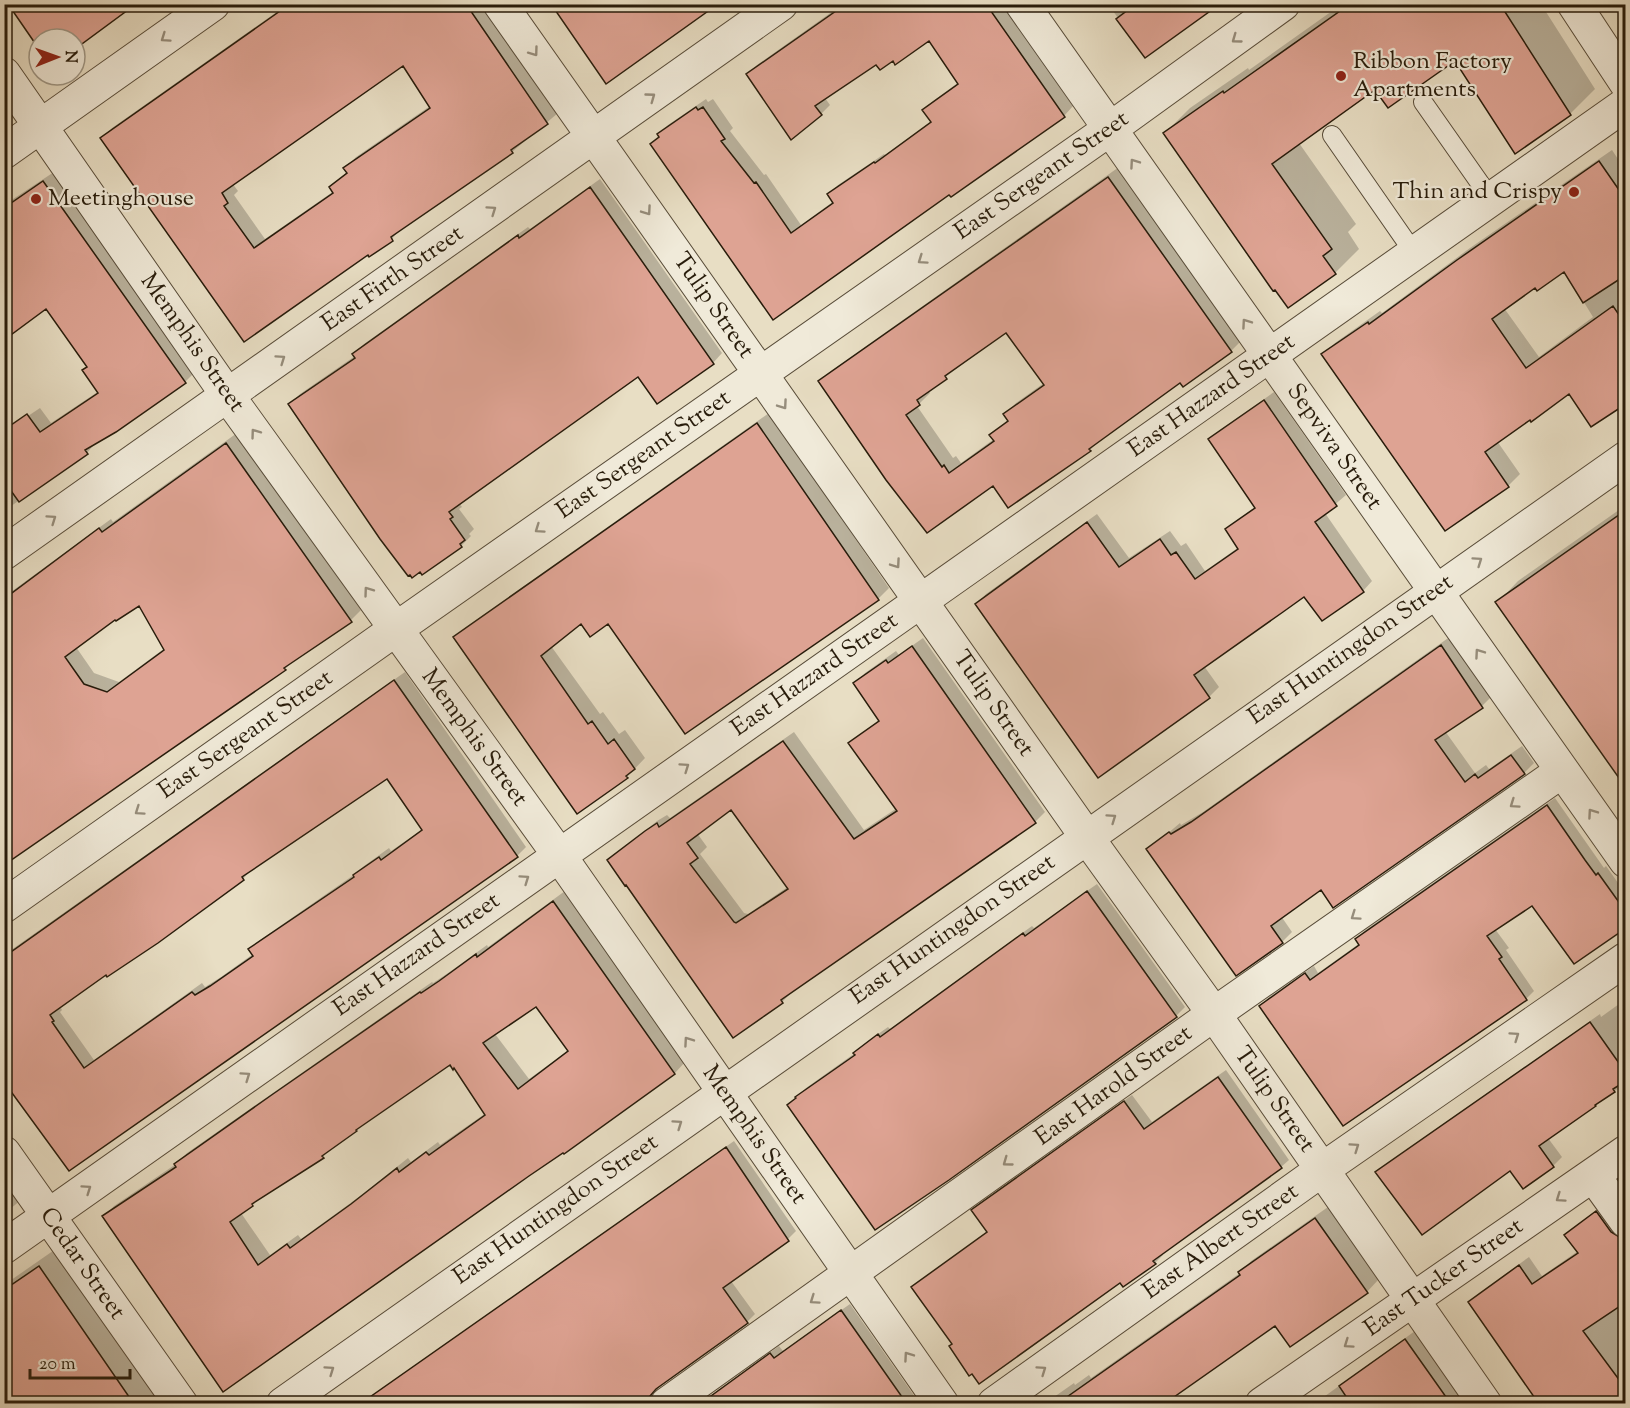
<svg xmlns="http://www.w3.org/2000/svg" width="1630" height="1408" font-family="'Sorts Mill Goudy',serif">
	<rect width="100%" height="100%" fill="#e8dec4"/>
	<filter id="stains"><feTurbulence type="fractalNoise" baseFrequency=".00333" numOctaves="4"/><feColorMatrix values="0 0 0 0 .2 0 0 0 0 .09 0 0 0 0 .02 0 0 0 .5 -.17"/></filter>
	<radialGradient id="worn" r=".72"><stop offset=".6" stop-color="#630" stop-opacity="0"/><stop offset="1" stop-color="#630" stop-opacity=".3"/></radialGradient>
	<path fill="#0003" fill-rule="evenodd" d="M288,4H483L558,113L512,152L401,228L392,239L368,252L245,340L102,139L112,128ZM403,64L430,106L356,157L345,168L348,171L331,187L334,191L265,239L234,195L238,191L232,183Z
		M843,4H1002L1073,106L1064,116L951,195L950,193L774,318L659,134L668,125L706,99L708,102L713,99L733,128L730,131L764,175L766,174L801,225L834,201L829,194L838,185L884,154L885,155L932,121L924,110L933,101L959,82L930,39L893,59L877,63L825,98L830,105L821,114L748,74L757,65Z
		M1108,4H1218L1145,56Z
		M1342,4H1541L1595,89L1570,114L1515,152L1455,59L1376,88L1299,143L1356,224L1348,232L1359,249L1335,273L1165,133L1190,108L1248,68L1249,70Z
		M1612,150L1626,171V402L1569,392L1530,418L1497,441L1520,474L1508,486L1323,355L1335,343L1380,311L1382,313L1470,248ZM1564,270L1593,317L1539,357L1504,308L1536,286Z
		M1119,167L1242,340L1231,351L1183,385L1181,381L1101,439L1090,450L993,484L927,531L820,382L831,371ZM1007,331L1044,383L1016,403L1005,414L1009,419L991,435L994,439L961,463L956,456L953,458L917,406L930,393L928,390Z
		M54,172L196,371L185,382L97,441L87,453L4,511V432L40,408L51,423L99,391L88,367L47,307L4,333V205Z
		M600,179L722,353L713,363L639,375L459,503L462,507L459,509L474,529L469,534L471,536L461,546L290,404L300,394L355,356L354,354L364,344L528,227L530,229Z
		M1274,392L1346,495L1325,513L1372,581L1363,591L1305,595L1204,666L1219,687L1209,697L1098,776L977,604L986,594L1097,514L1129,558L1170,531L1181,546L1186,543L1205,571L1239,547L1227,529L1255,507L1210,440L1220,430Z
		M769,413L889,588L878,599L685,732L609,621L581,622L551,646L600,714L603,712L619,734L625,730L645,758L627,777L455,637L466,627Z
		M237,433L361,610L351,620L293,661L285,669L4,748V597L111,519L113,522ZM140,604L165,648L119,682L94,673L76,647L116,618Z
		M1626,505V785L1497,603L1518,581Z
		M1451,636L1492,696L1482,706L1445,731L1475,773L1486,765L1489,769L1522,746L1534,763L1524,773L1321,888L1281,916L1292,932L1282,942L1237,974L1148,850L1180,823L1181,825L1203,812Z
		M923,638L1045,812L1035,822L792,992L782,1002L733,1036L609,860L657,821L667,815L670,818L794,732L864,830L897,808L850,743L880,719L855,683L865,673L896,651L899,655ZM731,808L789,886L748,914L744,913L700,854L707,847L697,833Z
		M405,672L526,847L517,856L69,1169L4,1079V955ZM387,777L423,829L391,851L389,848L364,866L355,874L260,940L250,949L253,954L221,977L205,987L202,983L94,1060L60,1012L62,1010L60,1006L243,879L252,869Z
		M1555,798L1604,868L1606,866L1626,894V926L1533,903L1495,929L1509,948L1506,950L1534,991L1526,999L1343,1124L1261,1006L1268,998L1314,966L1318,973L1360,943L1357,939L1364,931Z
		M1097,884L1185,1007L1176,1016L949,1178L789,1105L806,1088L855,1053L864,1044L888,1027L890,1029L1032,926L1034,928Z
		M565,891L685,1062L675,1073L564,1152L563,1151L224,1389L104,1217L114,1206L176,1164L187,1153L432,982L433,983L451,971L487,945L488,947ZM536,1005L569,1050L529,1079L495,1034ZM450,1063L455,1066L486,1113L440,1145L438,1142L411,1162L408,1158L363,1194L301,1239L298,1235L270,1255L241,1213L261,1197L323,1157L333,1146Z
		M1626,999V1083L1548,1138L1562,1157L1553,1166L1377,1173L1386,1164L1600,1014L1601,1017Z
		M1226,1070L1289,1160L1281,1167L1161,1253L1163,1255L1155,1263L1123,1285L1120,1281L953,1344L913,1287L921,1280L988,1231L973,1210L981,1203L1132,1095L1152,1122Z
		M734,1141L796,1231L788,1239L731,1281L755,1314L747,1322L659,1385L656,1398L658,1404H360Z
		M4,1176L21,1200L4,1214Z
		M1605,1203L1626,1228V1404L1470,1302L1479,1293L1529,1257L1542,1276L1578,1251L1566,1235Z
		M1328,1207L1378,1280L1367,1292L1276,1323L1161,1404H1044L1074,1383L1075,1385L1089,1375L1091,1378L1240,1273L1251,1261Z
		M60,1246L169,1404H4V1285Z
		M850,1304L920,1404H699L779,1346L783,1351Z
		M1415,1331L1467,1404H1314Z"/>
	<path fill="#dea393" stroke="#281c0b" stroke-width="1.5" fill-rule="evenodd" d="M8,4H136L75,49V39H39V49Z
		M290,4H466L548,124L511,150L513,153L391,237L393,241L369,257L368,255L244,342L100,138ZM403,66L430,108L343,168L347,173L329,187L333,193L254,248L224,206L228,203L222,193Z
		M551,4H718L606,84Z
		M846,4H986L1065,117L951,197L949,195L773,320L650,144L659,137L657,134L696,107L698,110L703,107L725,139L721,141L754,183L756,182L791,233L833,203L827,194L874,162L875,163L931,122L922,110L958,84L929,41L895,65L893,61L880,70L876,65L815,106L822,115L791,140L746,74Z
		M1136,4H1220L1145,58L1116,19Z
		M1350,4H1500L1571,115L1515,154L1455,61L1388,108L1375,90L1272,164L1332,249L1323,256L1336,274L1288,308L1275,290L1273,291L1163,133L1223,91L1224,93Z
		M1599,161L1626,200V275L1583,303L1564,272L1537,291L1535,288L1492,319L1526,368L1613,306L1626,325V404L1591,427L1569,394L1531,422L1530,420L1485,452L1509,487L1445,531L1321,354L1368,322L1369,324L1457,260Z
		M1108,177L1232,352L1183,387L1180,383L1089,449L1091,451L1008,508L993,486L927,533L886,480L818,381ZM1006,333L1044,385L1003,414L1008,421L989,435L994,441L949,473L944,465L942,467L906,415L920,405L917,400L947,379L945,376Z
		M43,181L186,383L116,432L85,450L88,454L19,502L4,481V430L27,414L40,432L98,393L82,370L87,367L46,309L4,340V208Z
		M590,187L714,364L657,404L638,377L449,512L453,517L450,519L465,540L460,544L462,547L422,575L420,572L412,578L410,575L408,576L380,539L288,404L355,358L352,354L518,235L519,238Z
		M1264,400L1337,506L1315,522L1364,592L1322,621L1304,597L1283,612L1194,675L1210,698L1098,778L975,604L1087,522L1119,567L1160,539L1171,555L1176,552L1195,579L1238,549L1225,529L1255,508L1208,439Z
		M757,423L879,600L685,734L608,624L590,637L581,624L541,656L588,724L592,721L608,744L614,739L635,769L626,776L628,778L577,814L453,637Z
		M226,443L352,622L284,668L286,670L4,865V599L99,528L102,532ZM139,606L164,650L107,692L84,684L65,657L115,620L116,621Z
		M1626,510V788L1495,602Z
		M1441,645L1483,708L1435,740L1465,782L1475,774L1478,778L1511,755L1525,774L1333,908L1321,890L1271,926L1283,943L1236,976L1146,849L1169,832L1171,834L1191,822Z
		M912,646L1036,823L781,1000L783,1003L733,1038L626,885L625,886L607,860L645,831L657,823L659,827L783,741L854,839L897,811L848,743L879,721L853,683L886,660L888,663ZM731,810L788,889L736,923L734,922L690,864L698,858L687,843Z
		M394,680L518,857L69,1171L4,1082V957ZM387,779L422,830L381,860L379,857L353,875L354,877L248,949L253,956L210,986L195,995L192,992L84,1068L52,1022L54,1021L50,1015L106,975L107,977L158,943L244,880L242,877Z
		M1547,805L1585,860L1596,875L1598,873L1626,912V928L1574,964L1532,906L1487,936L1502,957L1499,959L1527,1000L1343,1126L1259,1006L1305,973L1310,980L1359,945L1355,939Z
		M1087,891L1177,1017L949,1180L875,1230L787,1105L796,1098L795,1097L855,1055L853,1053L878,1034L880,1037L1023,933L1025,936Z
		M553,901L675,1074L564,1154L563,1153L529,1176L223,1392L102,1216L176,1167L174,1164L273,1094L420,992L421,993L439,981L476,954L477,957ZM536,1007L568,1051L518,1089L483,1043ZM450,1065L453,1070L454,1068L485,1115L429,1155L426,1152L399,1172L397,1168L351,1204L290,1248L287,1244L258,1265L230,1222L253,1206L252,1204L324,1158L322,1156L357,1131L356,1130Z
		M1590,1022L1626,1073V1081L1613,1089L1615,1092L1595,1105L1596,1106L1539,1146L1554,1167L1523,1189L1510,1171L1422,1235L1375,1172Z
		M1218,1077L1282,1168L1153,1261L1156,1264L1123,1287L1120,1283L979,1384L972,1374L969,1376L949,1346L952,1344L911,1287L987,1232L971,1210L1124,1101L1144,1129Z
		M726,1147L789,1241L723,1288L748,1323L656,1389L650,1396L649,1404H360Z
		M1596,1211L1611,1232L1626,1241V1302L1583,1331L1626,1389V1404H1539L1468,1302L1519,1265L1532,1284L1578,1253L1564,1235Z
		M1315,1218L1368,1293L1290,1347L1275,1326L1164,1404H1057L1240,1275L1238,1272Z
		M39,1266L134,1404H4V1290Z
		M841,1310L907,1404H700L770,1353L774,1358Z
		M1405,1339L1451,1404H1351L1339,1386Z"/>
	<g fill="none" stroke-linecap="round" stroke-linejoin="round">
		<defs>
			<path id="lane" d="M1423,102L1491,199
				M1332,135L1414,253"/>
			<path id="street" d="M500,4L1086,836L1214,1014L1485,1404
				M1022,4L1626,861
				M1574,4L1626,83
				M4,74L228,396L559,855L942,1404
				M4,152L213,4
				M4,553L781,4
				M4,906L396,629L1110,129L1283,4
				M4,1153L181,1404
				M1593,1175L1626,1221
				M4,1247L1626,104
				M283,1404L1626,458
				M667,1404L1214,1014L1562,771
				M994,1404L1323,1169L1626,959
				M1262,1404L1626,1152"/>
		</defs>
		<use href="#lane" stroke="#584c39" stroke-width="20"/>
		<use href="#street" stroke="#584c39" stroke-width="35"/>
		<use href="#lane" stroke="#f0ead9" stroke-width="18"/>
		<use href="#street" stroke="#f0ead9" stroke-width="33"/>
	</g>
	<defs><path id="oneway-chevron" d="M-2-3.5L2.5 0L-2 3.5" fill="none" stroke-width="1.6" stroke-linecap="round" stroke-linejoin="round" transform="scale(1.5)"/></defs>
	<g stroke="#968d7c">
		<use href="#oneway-chevron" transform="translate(165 38) rotate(145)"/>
		<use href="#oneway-chevron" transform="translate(1236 39) rotate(144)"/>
		<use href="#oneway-chevron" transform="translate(534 52) rotate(54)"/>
		<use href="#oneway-chevron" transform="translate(651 97) rotate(-36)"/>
		<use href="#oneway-chevron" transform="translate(1134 163) rotate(-125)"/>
		<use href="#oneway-chevron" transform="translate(492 210) rotate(-35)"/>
		<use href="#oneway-chevron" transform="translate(647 211) rotate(55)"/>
		<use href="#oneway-chevron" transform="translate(922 260) rotate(145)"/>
		<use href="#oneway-chevron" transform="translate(1246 323) rotate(-125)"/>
		<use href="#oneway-chevron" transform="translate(281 359) rotate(-35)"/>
		<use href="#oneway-chevron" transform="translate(783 405) rotate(55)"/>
		<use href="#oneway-chevron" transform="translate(255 433) rotate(-126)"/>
		<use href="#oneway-chevron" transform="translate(52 519) rotate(-35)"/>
		<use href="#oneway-chevron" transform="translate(539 529) rotate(145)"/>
		<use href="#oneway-chevron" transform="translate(1478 561) rotate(-35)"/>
		<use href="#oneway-chevron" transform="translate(896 564) rotate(55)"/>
		<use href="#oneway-chevron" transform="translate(368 591) rotate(-126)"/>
		<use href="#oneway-chevron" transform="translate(1479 653) rotate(-125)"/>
		<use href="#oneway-chevron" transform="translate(685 767) rotate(-35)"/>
		<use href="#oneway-chevron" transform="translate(1514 804) rotate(145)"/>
		<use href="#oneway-chevron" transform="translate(139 811) rotate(145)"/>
		<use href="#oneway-chevron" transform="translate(1592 813) rotate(-125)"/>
		<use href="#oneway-chevron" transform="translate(1112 818) rotate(-35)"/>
		<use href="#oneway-chevron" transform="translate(525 879) rotate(-35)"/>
		<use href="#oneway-chevron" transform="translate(1355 916) rotate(145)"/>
		<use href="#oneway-chevron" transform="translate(1515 1036) rotate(-35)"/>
		<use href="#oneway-chevron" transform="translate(688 1041) rotate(-125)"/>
		<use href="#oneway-chevron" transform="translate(246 1076) rotate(-35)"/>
		<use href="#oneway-chevron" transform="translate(678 1124) rotate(-35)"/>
		<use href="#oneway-chevron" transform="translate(1355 1147) rotate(-35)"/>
		<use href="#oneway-chevron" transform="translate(1007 1162) rotate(144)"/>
		<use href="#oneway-chevron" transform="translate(87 1189) rotate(-35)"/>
		<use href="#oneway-chevron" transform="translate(1560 1198) rotate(145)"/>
		<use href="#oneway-chevron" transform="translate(814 1300) rotate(145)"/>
		<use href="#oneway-chevron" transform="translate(1348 1344) rotate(145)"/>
		<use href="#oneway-chevron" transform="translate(908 1356) rotate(-125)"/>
		<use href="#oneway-chevron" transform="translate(330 1370) rotate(-35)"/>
		<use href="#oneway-chevron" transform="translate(1042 1370) rotate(-35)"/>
	</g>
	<g fill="#8f2418" stroke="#f0ead9" stroke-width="2">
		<circle cx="1341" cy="76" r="6"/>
		<circle cx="1574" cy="192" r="6"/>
		<circle cx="36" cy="199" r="6"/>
	</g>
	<g text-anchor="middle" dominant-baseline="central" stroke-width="4.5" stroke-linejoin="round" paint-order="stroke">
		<g font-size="24" fill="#281c0b" stroke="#f0ead9" text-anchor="start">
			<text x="1353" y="62">Ribbon Factory<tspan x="1353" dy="28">Apartments</tspan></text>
			<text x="1562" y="192" text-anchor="end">Thin and Crispy</text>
			<text x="48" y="199">Meetinghouse</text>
		</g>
		<g font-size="24" fill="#281c0b" stroke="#f0ead9">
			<text transform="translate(1042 176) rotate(-35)">East Sergeant Street</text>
			<text transform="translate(393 279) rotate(-35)">East Firth Street</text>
			<text transform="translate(713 306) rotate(55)">Tulip Street</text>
			<text transform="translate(192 343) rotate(55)">Memphis Street</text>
			<text transform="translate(1212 396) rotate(-35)">East Hazzard Street</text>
			<text transform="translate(1334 447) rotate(55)">Sepviva Street</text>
			<text transform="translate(644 455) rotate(-35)">East Sergeant Street</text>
			<text transform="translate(1351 650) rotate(-35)">East Huntingdon Street</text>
			<text transform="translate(815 675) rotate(-35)">East Hazzard Street</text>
			<text transform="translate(993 704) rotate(55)">Tulip Street</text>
			<text transform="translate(246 735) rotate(-35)">East Sergeant Street</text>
			<text transform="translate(474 738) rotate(54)">Memphis Street</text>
			<text transform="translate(953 930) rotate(-35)">East Huntingdon Street</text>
			<text transform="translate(417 955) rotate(-35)">East Hazzard Street</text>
			<text transform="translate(1114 1086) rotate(-36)">East Harold Street</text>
			<text transform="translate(1274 1100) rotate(55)">Tulip Street</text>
			<text transform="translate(754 1135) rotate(55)">Memphis Street</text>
			<text transform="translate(556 1210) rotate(-35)">East Huntingdon Street</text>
			<text transform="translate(1221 1242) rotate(-35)">East Albert Street</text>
			<text transform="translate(82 1264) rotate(55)">Cedar Street</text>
			<text transform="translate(1444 1278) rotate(-35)">East Tucker Street</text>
		</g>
	</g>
	<rect width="1630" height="1408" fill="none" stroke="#e8dec4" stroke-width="24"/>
	<rect x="6" y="6" width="1618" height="1396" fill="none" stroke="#281c0b" stroke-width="3"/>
	<rect x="12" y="12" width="1606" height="1384" fill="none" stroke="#281c0b" stroke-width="1.5"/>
	<g transform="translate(57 57) rotate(89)"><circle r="28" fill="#f0ead9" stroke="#a09887" stroke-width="1.5"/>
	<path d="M0-4.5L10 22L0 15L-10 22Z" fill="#8f2418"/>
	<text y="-9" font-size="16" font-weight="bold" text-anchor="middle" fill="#281c0b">N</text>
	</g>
	<path d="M30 1369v9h100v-9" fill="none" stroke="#281c0b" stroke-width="3"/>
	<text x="39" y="1369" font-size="18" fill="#281c0b" stroke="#f0ead9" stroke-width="4.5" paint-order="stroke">20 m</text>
	<rect width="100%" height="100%" filter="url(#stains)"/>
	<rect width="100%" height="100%" fill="url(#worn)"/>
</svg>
